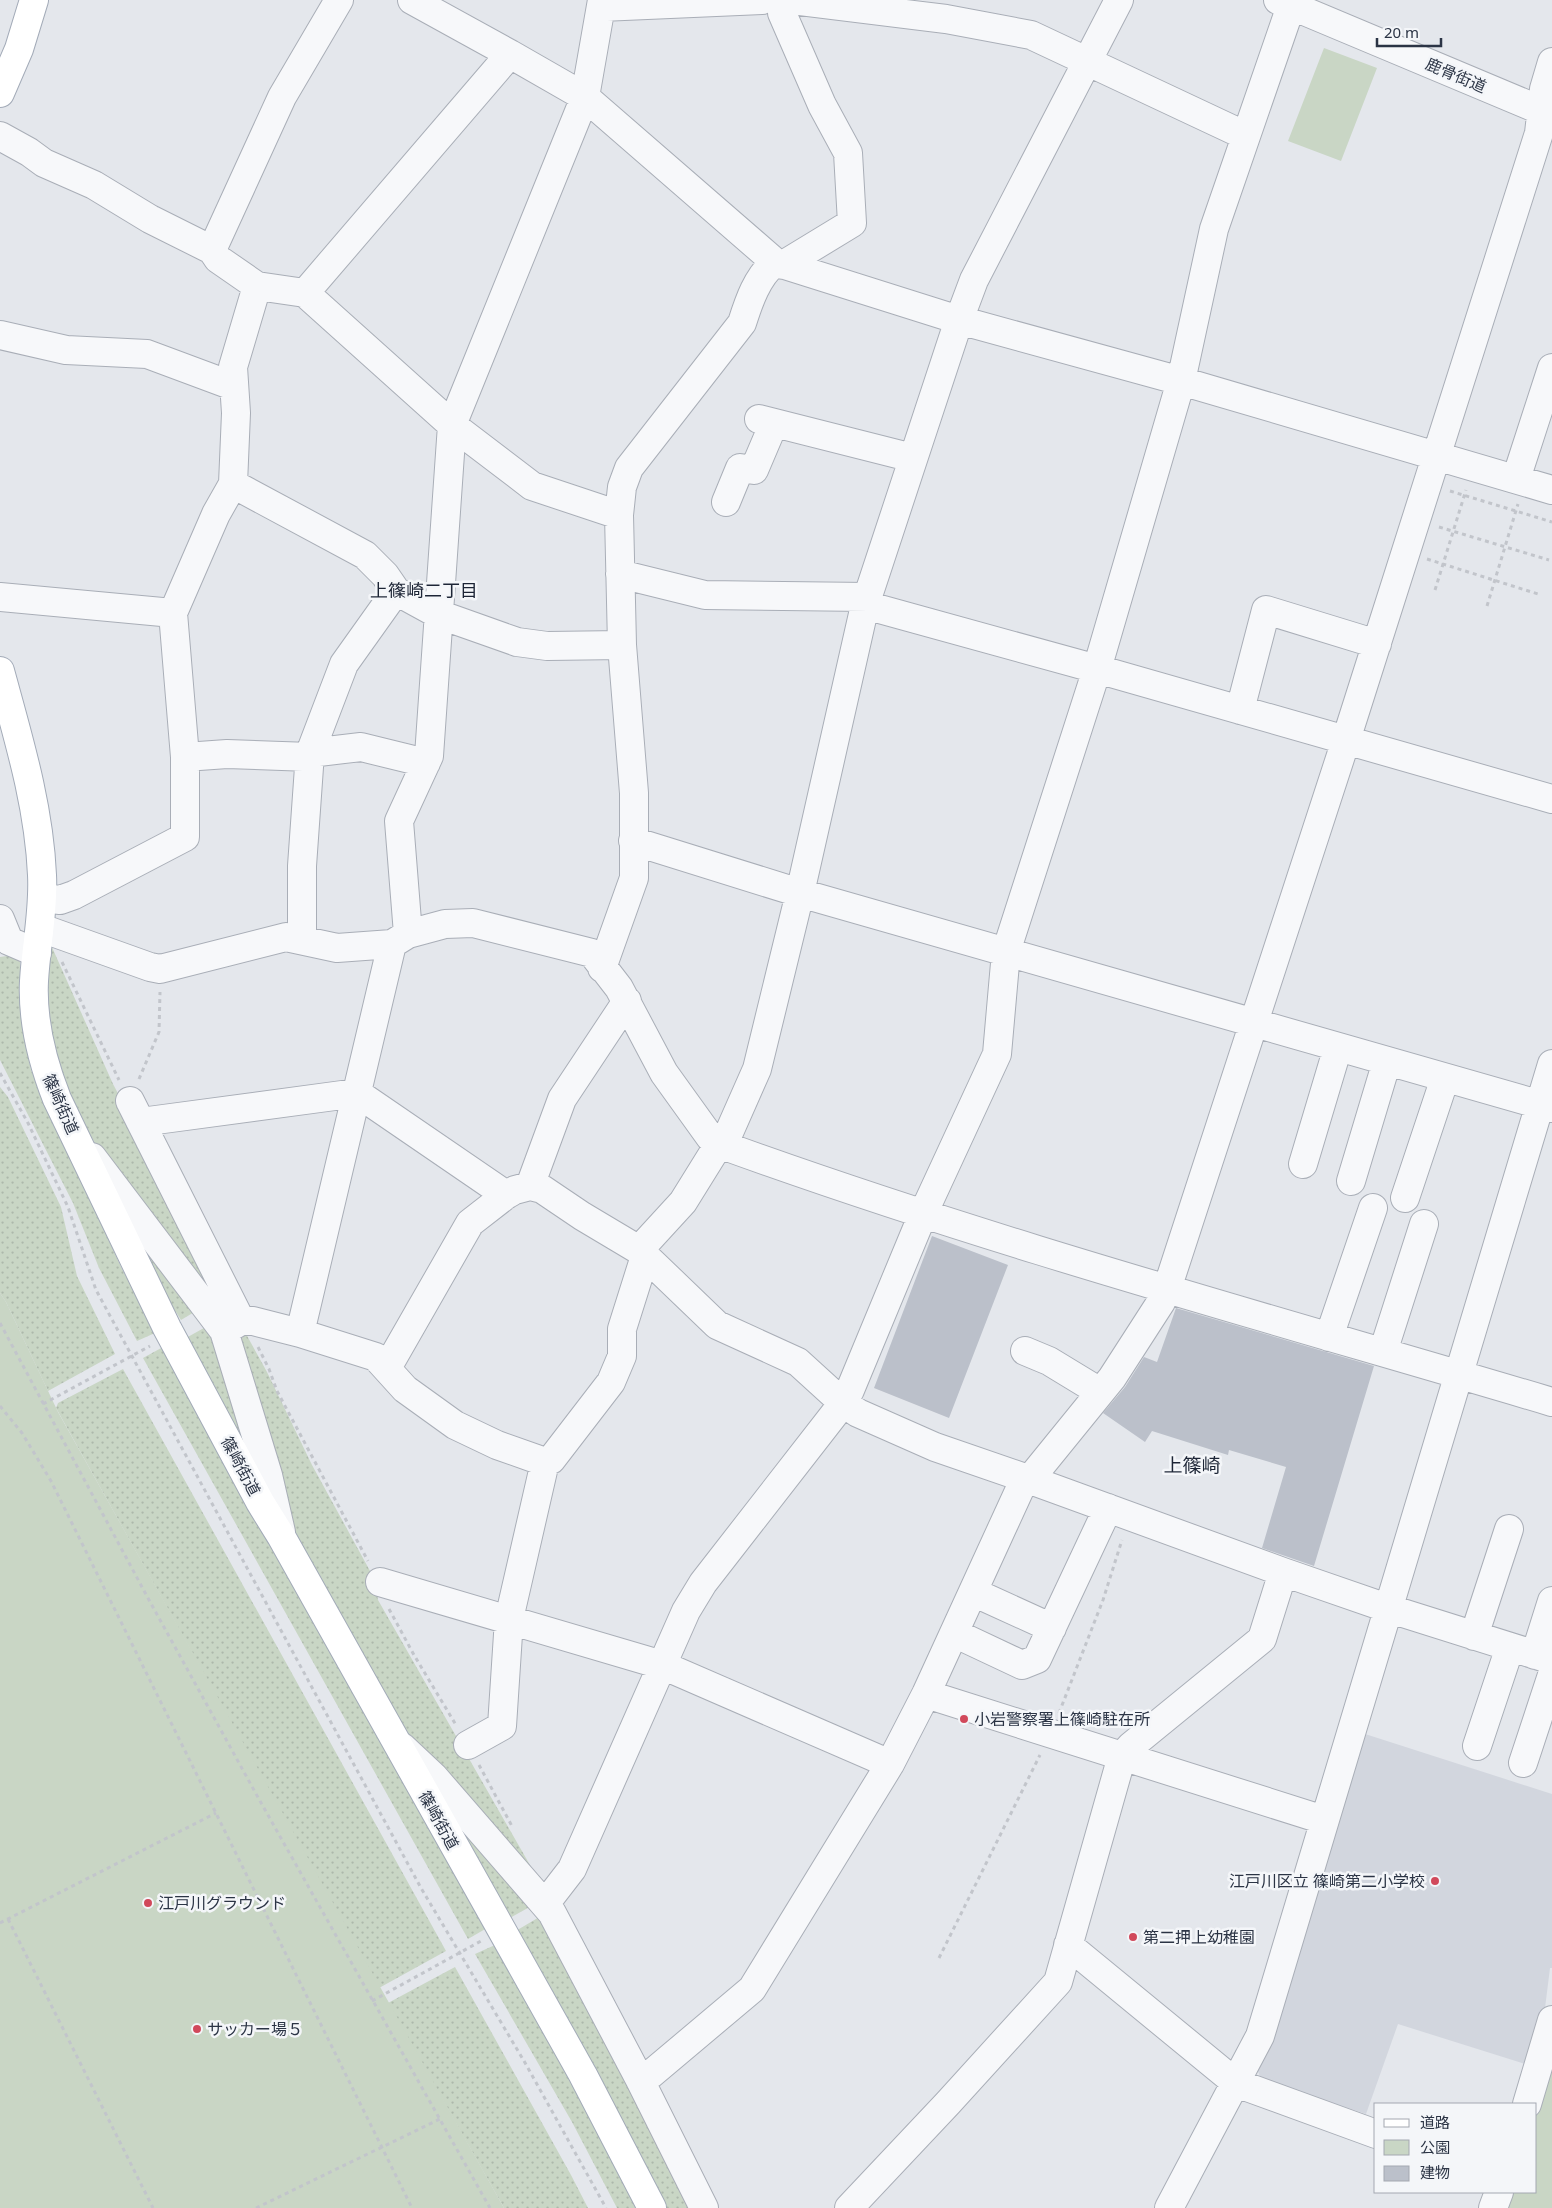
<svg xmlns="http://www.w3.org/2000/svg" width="1552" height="2208" font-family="'Noto Sans','Noto Sans JP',sans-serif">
	<defs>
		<pattern id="grass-dots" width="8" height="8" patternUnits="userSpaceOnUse" patternTransform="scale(1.25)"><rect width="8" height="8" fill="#c9d6c5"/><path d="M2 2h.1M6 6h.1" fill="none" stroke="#adb8ab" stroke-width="1.8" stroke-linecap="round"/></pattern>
	</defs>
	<rect width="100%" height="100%" fill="#e4e7ec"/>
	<path fill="#d2d6de" d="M1362,1733L1552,1794V1968H1550L1544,2016L1528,2065L1398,2024L1366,2114L1261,2079L1257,2069Z"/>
	<path fill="url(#grass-dots)" d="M51,945L113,1084L157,1167L225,1312C152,1223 63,1132 47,1013C44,992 48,966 51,945Z
		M13,955L20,962L23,1031L31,1070L121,1267L155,1333L137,1341L99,1268L73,1203L0,1060V957Z
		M0,1087L8,1097L61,1207L77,1276L115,1354L48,1391L6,1302L0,1293Z
		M118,1201L201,1308L181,1320L176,1312L174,1314Z
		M211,1324L262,1480L186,1338Z
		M246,1334L267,1372L312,1465L375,1580L378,1600L542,1886L440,1777L390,1710L307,1562L273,1474L238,1342Z
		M163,1347L323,1640L487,1928L468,1939L143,1358Z
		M123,1369L446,1951L379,1988L56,1408L58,1403Z
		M431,1785L535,1904L508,1919Z
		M541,1916L694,2208H664L514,1932Z
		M495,1945L590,2115L638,2208H617L572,2122L475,1954Z
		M455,1967L571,2175L588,2208H504L388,2003Z"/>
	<path fill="#c9d6c5" d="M1324,48L1377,68L1341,161L1288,141Z
		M0,1293L6,1302L58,1412L504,2208H0Z
		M1552,2054V2208H1503L1508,2192H1536V2105Z"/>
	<path fill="#bbc0ca" d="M932,1236L1008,1265L949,1418L874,1388Z
		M1176,1308L1374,1366L1314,1566L1262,1548L1286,1467L1229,1450L1228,1455L1152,1431L1145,1442L1103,1413L1125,1387L1144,1357L1157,1362Z"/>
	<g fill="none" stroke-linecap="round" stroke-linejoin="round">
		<defs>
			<path id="minor" d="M412,0L510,54
				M792,0L946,19L1031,35L1244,135
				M1278,0L1552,115
				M601,7L762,0
				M0,136L29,152L44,163L94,185L150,219L212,250L218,259L257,286L305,293L510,54L585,97L775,262L959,320L1181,381L1552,490
				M212,250L282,97L339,0
				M783,265L852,223L848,153L822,105L782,13L783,0
				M305,293L452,425L532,486L619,515
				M0,335L66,350L147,354L233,386
				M759,419L913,458
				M1516,479L1552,368
				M233,484L365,555L385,575L396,591L438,614L517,642L547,646L622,645
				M726,502L740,468L754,470L774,423
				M620,574L705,595L868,597
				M0,597L173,613
				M865,605L1097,669L1552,799
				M1240,710L1266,610L1377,644
				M310,753L361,747L426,763
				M185,757L227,754L310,757
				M633,841L800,893L1552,1108
				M42,898L60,900L74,895L185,837V757L173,613L216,514L233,484L236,413L233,367L257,286
				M0,919L9,941L37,953
				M41,928L150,967L160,969L286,937L337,948L392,944L408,934L445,924L473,923L592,953L619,988L664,1073L710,1137L719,1144C992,1243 1273,1319 1552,1402
				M408,934L399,821L429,756L452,425L585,97L602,0
				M302,940V866L310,753L344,664L396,591
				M602,968L634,878V793L622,645L619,515L622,487L629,468L742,323C749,301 757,277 775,262
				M130,1101L241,1321
				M141,1122L357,1093L506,1195
				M723,1146L757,1069L800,893L865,605L959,320L974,280L1119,0
				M92,1157L224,1331L268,1475L281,1532
				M1303,1164L1338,1047
				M1351,1181L1387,1061
				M530,1186L562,1099L627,1001
				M1405,1198L1445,1078
				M639,1250L683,1202L719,1144
				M224,1331L241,1321H253L300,1333L376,1357L405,1389L455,1425L497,1445L545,1462L551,1460L611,1382L622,1356V1329L645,1256
				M300,1333L392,944
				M1329,1337L1373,1208
				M1025,1351L1049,1361L1100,1392
				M1383,1352L1424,1224
				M387,1368L470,1223L506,1195L515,1190L530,1186L542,1189L582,1216L639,1250L717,1325L798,1362L843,1403L858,1413L935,1447L1025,1478L1283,1572L1390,1609L1552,1660
				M1030,1479L1112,1378L1161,1302L1167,1289L1346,740L1539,133L1544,89L1552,62
				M380,1582L662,1665L890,1764
				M973,1592L1052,1628
				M954,1633L1022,1665L1037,1659L1108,1508
				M1474,1636L1509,1529
				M1535,1655L1552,1601
				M926,1694L1324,1820
				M468,1745L502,1726L509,1619L545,1462
				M1477,1746L1510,1647
				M402,1747L434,1777L552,1913L640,2080L704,2208
				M1523,1763L1552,1675
				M545,1904L572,1869L686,1611L703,1583L843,1403L850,1390L923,1214L997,1054L1006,952L1097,669L1181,381L1214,229L1293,0
				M1068,1945L1236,2083L1376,2134
				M640,2080L651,2074L752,1989L890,1764L926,1694L1025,1478
				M1527,2104L1552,2020
				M849,2208L948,2103L1058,1982L1122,1756L1131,1746L1262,1639L1283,1572
				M1169,2208L1260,2036L1552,1064
				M1493,2208L1499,2192"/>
			<path id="major" d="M0,93L19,49L34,0
				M0,671C18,737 39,805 42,875C44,911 36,945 34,981C32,1022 42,1061 57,1099L167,1328L260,1502L281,1536L583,2075L652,2208"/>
		</defs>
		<use href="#minor" stroke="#a9aeb7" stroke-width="30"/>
		<use href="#major" stroke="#a3abb8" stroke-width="30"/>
		<path stroke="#c2c5cb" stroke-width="3" stroke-dasharray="4 4" stroke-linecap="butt" d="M1450,491L1552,522
			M1439,527L1549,560
			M1427,559L1538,594
			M1435,590L1466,490
			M1487,606L1518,504
			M62,962L119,1080
			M0,1073L28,1123L68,1207L96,1290L421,1888L524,2061L606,2208
			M139,1079L159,1032L160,992
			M0,1323L149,1600L260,1801L490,2208
			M258,1347L269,1369L277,1391L368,1561
			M43,1404L150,1346
			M0,1406L22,1433L51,1481L412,2208
			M389,1609L414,1655L456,1725
			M1059,1713L1103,1600L1122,1540
			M479,1765L513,1828
			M8,1919L153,2208
			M0,1923L216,1813
			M939,1958L1040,1755
			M372,2001L481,1941
			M256,2208L440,2119"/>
		<use href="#minor" stroke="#f7f8fa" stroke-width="28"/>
		<use href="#major" stroke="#fff" stroke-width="28"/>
	</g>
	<g fill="#d1495b" stroke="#f4f6f9" stroke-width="2">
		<circle cx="964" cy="1719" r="5"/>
		<circle cx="1435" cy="1881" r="5"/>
		<circle cx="148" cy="1903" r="5"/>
		<circle cx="1133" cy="1937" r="5"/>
		<circle cx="197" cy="2029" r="5"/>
	</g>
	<g text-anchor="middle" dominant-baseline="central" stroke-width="5" stroke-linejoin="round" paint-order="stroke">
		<g font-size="16" fill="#2b3445" stroke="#f4f6f9">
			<text transform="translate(1456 75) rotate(23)">鹿骨街道</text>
			<text transform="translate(61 1104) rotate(66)">篠崎街道</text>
			<text transform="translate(241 1466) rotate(62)">篠崎街道</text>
			<text transform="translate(439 1820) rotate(61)">篠崎街道</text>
		</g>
		<g font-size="16" fill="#2b3445" stroke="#f4f6f9" text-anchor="start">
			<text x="974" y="1719">小岩警察署上篠崎駐在所</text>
			<text x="1425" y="1881" text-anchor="end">江戸川区立 篠崎第二小学校</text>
			<text x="158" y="1903">江戸川グラウンド</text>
			<text x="1143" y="1937">第二押上幼稚園</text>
			<text x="207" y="2029">サッカー場５</text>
		</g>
		<g font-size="18" fill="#1d2536" stroke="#f4f6f9">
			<text x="424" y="590">上篠崎二丁目</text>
		</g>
		<g font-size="19" fill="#1d2536" stroke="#f4f6f9">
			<text x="1192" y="1465">上篠崎</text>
		</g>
	</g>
	<rect x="1374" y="2103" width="162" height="90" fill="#f4f6f9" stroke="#a4a8b1"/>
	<rect x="1384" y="2119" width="25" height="8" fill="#ffffff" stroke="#a4a8b1"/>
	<text x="1420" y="2128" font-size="15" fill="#2b3445">道路</text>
	<rect x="1384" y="2140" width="25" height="15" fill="#c9d6c5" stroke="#a4a8b1"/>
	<text x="1420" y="2153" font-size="15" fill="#2b3445">公園</text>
	<rect x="1384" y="2166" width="25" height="15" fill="#bbc0ca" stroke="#a4a8b1"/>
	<text x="1420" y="2178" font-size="15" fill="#2b3445">建物</text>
	<path d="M1377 38v8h64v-8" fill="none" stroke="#2b3445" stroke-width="2.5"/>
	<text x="1384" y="38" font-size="15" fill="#2b3445" stroke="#f4f6f9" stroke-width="4" paint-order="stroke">20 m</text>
</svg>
